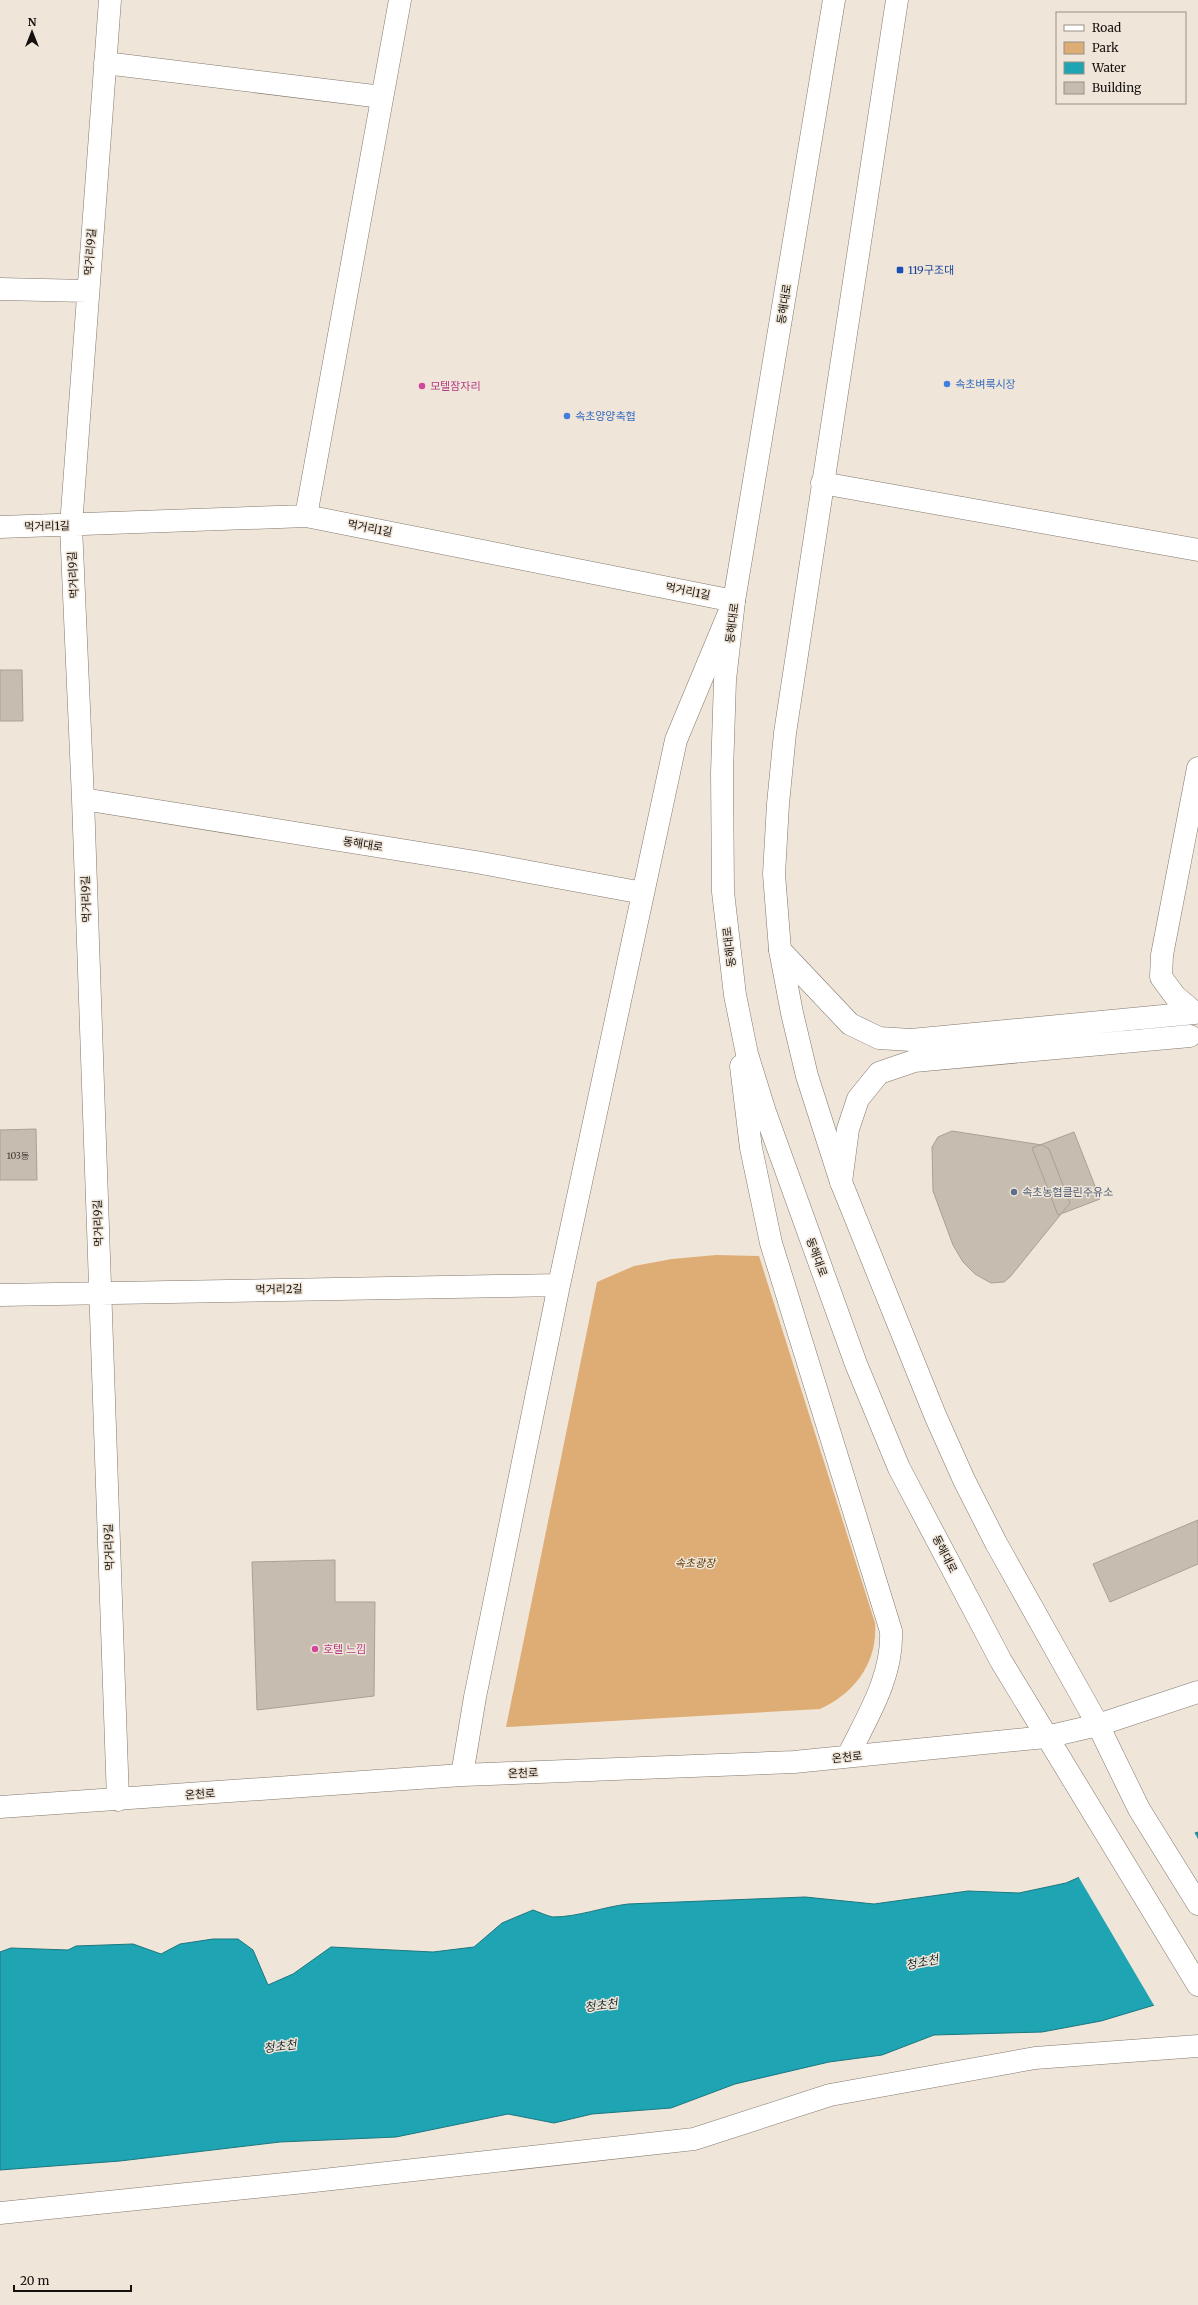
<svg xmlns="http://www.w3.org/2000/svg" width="1198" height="2305" font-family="Merriweather,'Noto Sans KR',serif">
	<rect width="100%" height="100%" fill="#f0e5d9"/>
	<path fill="#ddad75" d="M716,1255L759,1256L875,1623C878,1662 855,1693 820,1709L506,1727L597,1282L634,1266L672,1259Z"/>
	<path fill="#1ea4b2" stroke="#1b7880" d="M1198,1832V1992L1101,2021L1042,2032L934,2035L882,2055L829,2062L735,2084L671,2108L592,2114L554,2123L508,2114L396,2137L280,2142L120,2161L0,2170V1952L11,1948L68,1950L76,1946L133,1944L161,1954L180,1944L213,1939H238L253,1950L268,1985L293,1974L331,1947L433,1952L474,1947L502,1923L533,1910C539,1912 547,1916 553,1917C578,1917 603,1907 628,1904L805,1897L874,1904L968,1891L1019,1893L1066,1883L1109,1864Z"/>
	<path fill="#f0e5d9" d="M1194,1832L1198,1839V1994L1155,2007L1078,1876L1108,1862Z"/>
	<path fill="#c7bcb0" stroke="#aaa094" d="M0,670H22L23,721H0Z
		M36,1129L37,1180H0V1130Z
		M952,1131L1042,1145L1049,1149L1070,1203L1010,1277L1004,1282L991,1283L975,1274L963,1262L953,1245L933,1191L932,1147L938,1137Z
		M1074,1132L1100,1199L1058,1215L1032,1148Z
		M1198,1520V1564L1110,1602L1093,1564Z
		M335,1560V1602H375L374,1696L257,1710L252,1562Z"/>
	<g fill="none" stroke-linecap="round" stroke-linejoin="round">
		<defs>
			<path id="minor" d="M110,0L71,526L83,799L118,1800
				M105,63L382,97
				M0,289L87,291
				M822,483L1198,550
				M306,516L400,0
				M0,527L306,516L734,601L676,740L559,1285L475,1697L462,1775
				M83,799L476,862L643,893
				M780,950L850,1024L879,1038L911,1040L1195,1013
				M1195,1013L1175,996L1161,977L1162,955L1198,768
				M841,1182L848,1129L858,1099L879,1073L914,1061L1190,1036
				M0,1295L559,1285
				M0,1807L462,1775L794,1762L1046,1737L1098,1725L1198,1692
				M0,2213L314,2181L694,2139L830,2095L1035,2058L1198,2046"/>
			<path id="major" d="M834,0L734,601L725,680L722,773L723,892L735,995L747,1054L765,1112L856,1364L899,1468L1001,1661L1198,1985
				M897,0L785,733L778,804L774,874L780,950L792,1013L807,1076L841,1182L935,1415L964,1480L996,1543L1098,1725L1139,1809L1198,1904
				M741,1066L751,1148L771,1243L891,1631C893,1677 867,1717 848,1756"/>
		</defs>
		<use href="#minor" stroke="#82786d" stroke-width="23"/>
		<use href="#major" stroke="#82786d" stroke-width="23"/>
		<use href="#minor" stroke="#fff" stroke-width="22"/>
		<use href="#major" stroke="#fff" stroke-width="22"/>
	</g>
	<rect fill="#1a4fb4" stroke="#f0e5d9" stroke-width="1.5" x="896" y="266" width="8" height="8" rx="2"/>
	<g fill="#3f7fe0" stroke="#f0e5d9" stroke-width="1.5">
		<circle cx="947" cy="384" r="4"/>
		<circle cx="567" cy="416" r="4"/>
	</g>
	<g fill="#d1479c" stroke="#f0e5d9" stroke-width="1.5">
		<circle cx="422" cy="386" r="4"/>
		<circle cx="315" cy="1649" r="4"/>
	</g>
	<circle fill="#5c6f8a" stroke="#f0e5d9" stroke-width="1.5" cx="1014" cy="1192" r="4"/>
	<g text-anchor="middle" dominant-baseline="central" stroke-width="3" stroke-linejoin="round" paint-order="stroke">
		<g font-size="9" fill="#423c36">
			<text x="18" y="1155">103동</text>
		</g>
		<g font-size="11" fill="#15110d" stroke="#f0e5d9">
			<text transform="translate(90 252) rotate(-86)">먹거리9길</text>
			<text transform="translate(784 304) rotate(-81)">동해대로</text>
			<text transform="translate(47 526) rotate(-1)">먹거리1길</text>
			<text transform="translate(370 528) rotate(11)">먹거리1길</text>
			<text transform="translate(73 575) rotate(-93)">먹거리9길</text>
			<text transform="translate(688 591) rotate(11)">먹거리1길</text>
			<text transform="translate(732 623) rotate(-83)">동해대로</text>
			<text transform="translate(363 844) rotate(9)">동해대로</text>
			<text transform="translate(86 899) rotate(-92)">먹거리9길</text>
			<text transform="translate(729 947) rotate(-97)">동해대로</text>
			<text transform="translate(98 1223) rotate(-92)">먹거리9길</text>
			<text transform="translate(817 1257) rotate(70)">동해대로</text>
			<text transform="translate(279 1289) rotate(-1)">먹거리2길</text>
			<text transform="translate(109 1547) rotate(-92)">먹거리9길</text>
			<text transform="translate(945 1554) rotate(63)">동해대로</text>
			<text transform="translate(847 1757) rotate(-6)">온천로</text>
			<text transform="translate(523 1773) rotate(-2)">온천로</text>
			<text transform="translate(200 1794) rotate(-4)">온천로</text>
		</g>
		<g font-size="11" fill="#164399" stroke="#f0e5d9" text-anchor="start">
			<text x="908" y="270">119구조대</text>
		</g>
		<g font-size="11" fill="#366cbe" stroke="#f0e5d9" text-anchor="start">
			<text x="955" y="384">속초벼룩시장</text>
			<text x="575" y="416">속초양양축협</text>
		</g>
		<g font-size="11" fill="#b23c85" stroke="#f0e5d9" text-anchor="start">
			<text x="430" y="386">모텔잠자리</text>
			<text x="323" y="1649">호텔 느낌</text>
		</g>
		<g font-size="11" fill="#4e5e75" stroke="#f0e5d9" text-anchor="start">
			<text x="1022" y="1192">속초농협클린주유소</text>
		</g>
		<g font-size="11" font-style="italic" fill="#5e3a01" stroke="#f0e5d9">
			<text x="695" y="1563">속초광장</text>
		</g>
		<g font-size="12" font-style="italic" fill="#1a2f32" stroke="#f0e5d9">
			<text transform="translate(922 1962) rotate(-11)">청초천</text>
			<text transform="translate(601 2005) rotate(-7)">청초천</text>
			<text transform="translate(280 2046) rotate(-7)">청초천</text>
		</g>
	</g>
	<rect x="1056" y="12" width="130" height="92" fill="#f0e5d9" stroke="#989087"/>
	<rect x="1064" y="25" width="20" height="6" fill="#ffffff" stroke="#989087"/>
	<text x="1092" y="32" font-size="12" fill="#15110d">Road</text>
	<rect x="1064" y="42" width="20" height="12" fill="#ddad75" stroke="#989087"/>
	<text x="1092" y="52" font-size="12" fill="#15110d">Park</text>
	<rect x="1064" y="62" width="20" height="12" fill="#1ea4b2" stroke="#989087"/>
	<text x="1092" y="72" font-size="12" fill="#15110d">Water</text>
	<rect x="1064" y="82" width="20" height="12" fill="#c7bcb0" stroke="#989087"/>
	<text x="1092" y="92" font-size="12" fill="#15110d">Building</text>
	<g transform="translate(32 32)" stroke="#f0e5d9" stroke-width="3" paint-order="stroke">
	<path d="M0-3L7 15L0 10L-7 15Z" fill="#15110d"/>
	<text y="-6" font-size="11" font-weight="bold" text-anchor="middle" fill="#15110d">N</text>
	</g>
	<path d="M14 2285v6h117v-6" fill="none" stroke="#15110d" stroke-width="2"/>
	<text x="20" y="2285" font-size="12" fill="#15110d" stroke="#f0e5d9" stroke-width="3" paint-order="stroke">20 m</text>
</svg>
